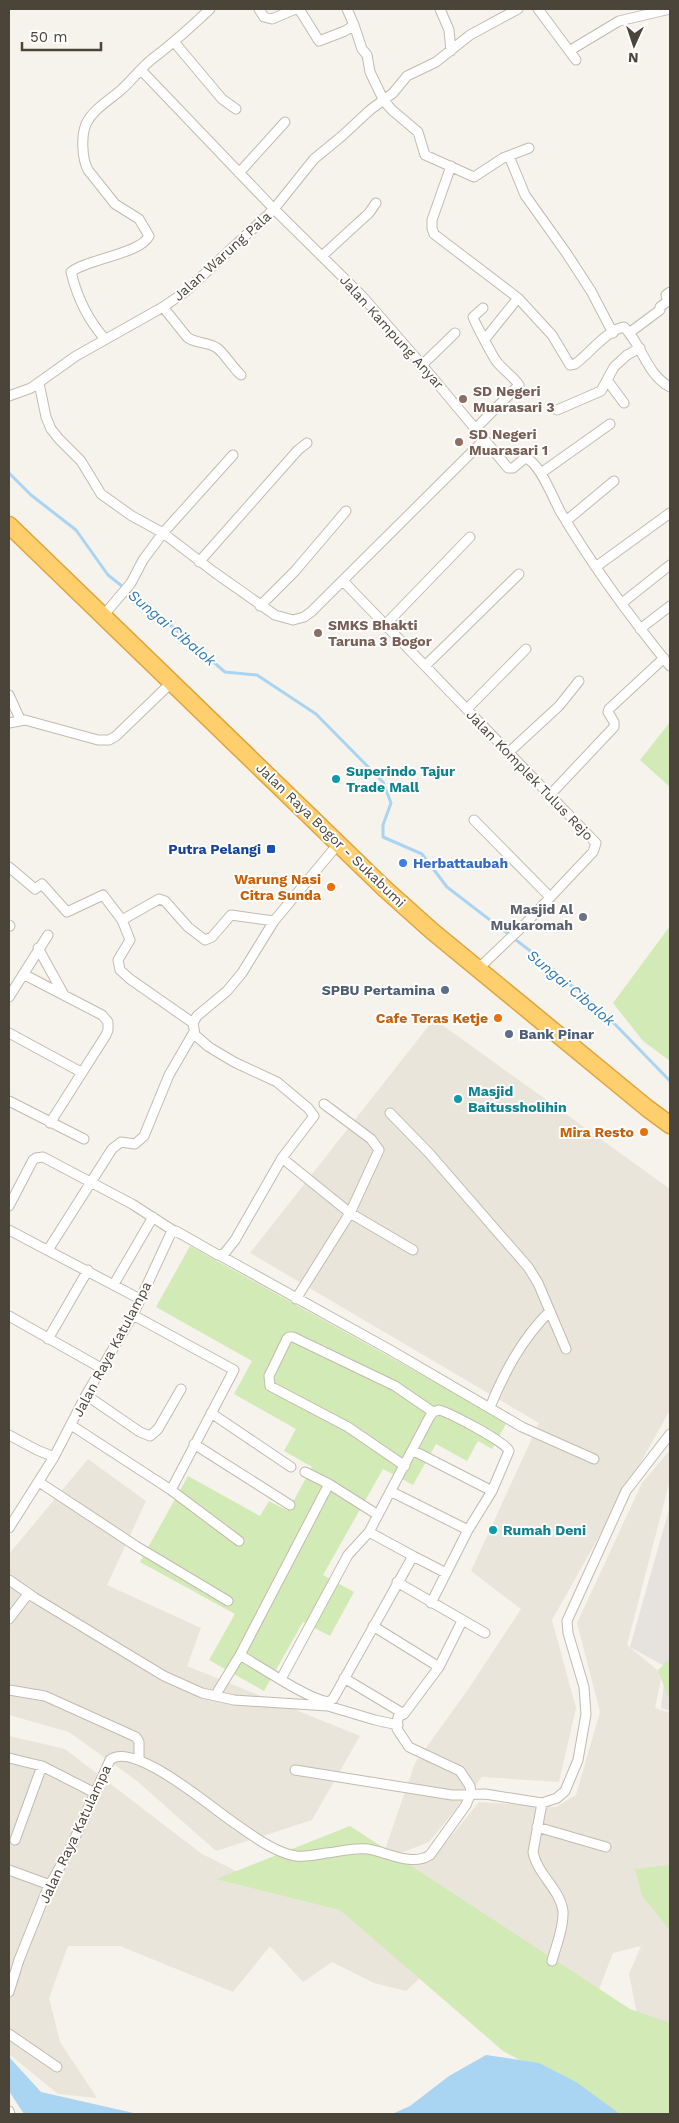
<svg xmlns="http://www.w3.org/2000/svg" width="679" height="2123" font-family="'Work Sans',sans-serif">
	<rect width="100%" height="100%" fill="#f6f3ec"/>
	<path fill="#eae5da" d="M434,1019L670,1189V1410L552,1620L576,1708L559,1782L482,1777L429,1842L381,1861L415,1763L467,1691L521,1609L471,1571L539,1423L250,1253Z
		M670,1450V1480L627,1645L662,1674L655,1708L670,1713V2064L639,2024L629,1974L641,1946L613,1953L596,1997L391,1866L431,1861L479,1802L556,1807L576,1795L600,1712L577,1623L642,1483Z
		M88,1459L146,1501L107,1585L201,1628L187,1666L360,1736L312,1820L216,1851L137,1781L69,1732L9,1715V1554Z
		M9,1736L65,1749L202,1854L264,1885L353,1907L436,1963L406,1991L374,1983L332,1962L303,1982L270,1946L233,1992L120,1946H68L49,1998L60,2042L97,2098L58,2094L9,2054Z"/>
	<path fill="#e6e2dd" d="M670,1506V1711L661,1708L666,1667L630,1647Z"/>
	<path fill="#d2eab5" d="M670,722V787L640,760Z
		M670,926V1061L643,1041L613,1003Z
		M190,1246L507,1422L492,1449L478,1441L467,1461L436,1444L413,1485L383,1469L323,1575L354,1592L330,1636L303,1622L264,1691L209,1660L235,1614L140,1562L188,1476L260,1516L269,1501L288,1511L312,1467L284,1451L296,1429L234,1394L252,1361L156,1307Z
		M670,1659V1689L668,1697L658,1670Z
		M350,1826L630,2009L670,2023V2114H620L503,2051L340,1910L216,1879Z
		M670,1865V1928L669,1929L642,1896L635,1869Z"/>
	<path fill="#a9d4f2" d="M486,2055L539,2063L576,2082L620,2114H392L410,2106L449,2076Z
		M9,2057L41,2092L138,2114H24L9,2091Z"/>
	<g fill="none" stroke-linecap="round" stroke-linejoin="round">
		<path stroke="#a9d4f2" stroke-width="3" d="M9,473L31,495L76,530L108,575L161,617L225,672L257,675L316,714L383,782L391,803L383,825V837L422,854L447,887L533,953L606,1015L670,1081"/>
		<defs>
			<path id="street" d="M259,9L264,17L272,19L293,10L299,9L319,41L345,31L354,25L362,49L367,55L370,72L384,101L392,110L418,132L425,155L474,177L503,158L529,148
				M347,9L354,25
				M440,9L449,30L451,51
				M538,9L576,60
				M175,43L222,99L236,109
				M569,51L619,21L670,9
				M141,70L274,209L363,297L422,365L508,468H513L525,458C539,461 553,498 560,511C592,565 630,617 670,666
				M509,156L525,195L567,254L591,291L613,333
				M451,166L432,220V228L434,234L518,298L552,335L570,365L575,364C588,355 608,329 624,327C643,346 646,374 670,387
				M239,173L285,122
				M322,256L369,213L376,203
				M163,307L187,337C195,344 207,341 217,348C225,354 232,367 241,375
				M629,333L660,310V307L668,301L666,295L670,292
				M105,339C88,320 77,297 71,272C87,259 140,254 149,236L139,219L115,204L88,170C82,159 81,136 86,124C93,109 110,100 122,89C132,80 141,68 152,59C172,44 191,27 210,9
				M485,339L518,298
				M422,365L455,333
				M607,380L624,403
				M39,383L46,417L51,429L59,439L81,461L101,494L132,516L163,533L214,572L275,615L293,620L304,617L311,612L484,440
				M9,396L31,388L76,356L163,307L185,292L274,209L314,159L342,136L370,110L393,93L407,76L436,62L470,35L518,9
				M557,410L601,391L614,367L627,355L640,348
				M475,429L519,385C513,376 503,370 497,362C494,359 473,319 473,317L483,308
				M541,473L610,424
				M566,521L614,481
				M199,562L298,450L307,443
				M597,566L670,513
				M343,581L596,843L593,852L526,923L478,969
				M622,603L670,565
				M260,606L295,571L346,511
				M103,616L131,583L143,560L163,533L233,455
				M385,625L470,537
				M640,629L670,606
				M425,666L519,574
				M9,695L20,719
				M467,709L526,649
				M9,723L25,720L98,740H109L116,736L172,682
				M508,753L559,706L579,681
				M549,796L614,727V722L608,712L609,709L664,658
				M474,820L550,897
				M9,867L35,889L42,884L67,912L103,895L122,920
				M9,925L10,926
				M38,948L64,995
				M23,974L102,1015L108,1022V1030L106,1035L50,1123
				M9,997L48,935
				M193,1023L130,979L120,970L118,960L130,940L122,920L159,899L165,901L188,927L205,940L212,937L231,915L274,921
				M9,1033L81,1072
				M9,1101L84,1139
				M390,1113L429,1153L528,1267L538,1283L566,1349
				M282,1158L350,1213L413,1250
				M9,1206L33,1160L36,1158L43,1157L132,1204L174,1231
				M9,1230L140,1299
				M48,1250L112,1149L121,1142L135,1144L144,1136L169,1075L194,1032
				M221,1256L392,1351L522,1427L594,1459
				M114,1284L153,1217
				M296,1299L350,1213L379,1150L371,1139L324,1104
				M9,1316L101,1368
				M48,1339L88,1270
				M86,1395L140,1432L150,1436L158,1429L181,1389
				M490,1407C505,1371 522,1339 550,1311
				M211,1413L291,1467
				M71,1425L171,1490L234,1370L133,1315
				M9,1435L37,1450L54,1457
				M194,1444L290,1505
				M414,1451L492,1491
				M405,1466L348,1427L270,1386L269,1376L287,1339L289,1337H293L395,1386L433,1412
				M305,1472L329,1484L378,1515
				M39,1482L136,1546L228,1601
				M171,1490L239,1541
				M392,1492L468,1530
				M9,1528L54,1457L86,1395L133,1315L171,1233L176,1231L218,1255L224,1254L235,1240L282,1158L314,1116L308,1108L277,1082L234,1062L209,1047L195,1035L193,1023L197,1016L227,991L242,973L274,921L338,844
				M413,1556L446,1573
				M9,1580L35,1598L164,1676L202,1693L234,1700L328,1706L375,1720L398,1725
				M397,1582L485,1633
				M9,1619L28,1594
				M373,1626L439,1667
				M240,1655C261,1667 306,1698 328,1702L333,1699L413,1556L369,1532
				M344,1678L404,1714
				M281,1679L348,1555L369,1532L429,1418L433,1412L439,1410C450,1413 506,1442 509,1451L492,1491L468,1530L431,1603
				M9,1690L45,1696L136,1737L139,1742V1760
				M218,1691L240,1655L329,1484
				M9,1758L42,1766L95,1793
				M295,1770L452,1795L485,1794L542,1803L557,1798L565,1791L578,1760L586,1714L584,1687L568,1633L567,1621L626,1491L670,1434
				M542,1803L533,1852C537,1874 560,1889 563,1911C564,1927 556,1946 552,1961
				M537,1827L606,1847
				M15,1840L42,1766
				M9,1870L50,1885
				M9,1992L19,1960L47,1890L69,1851L110,1760C133,1740 212,1808 233,1822C250,1834 275,1853 296,1856C306,1857 316,1855 326,1853C340,1852 353,1847 368,1849C387,1852 412,1867 430,1855L466,1805L471,1793L470,1786L460,1771L409,1747L397,1729L398,1717L404,1714L439,1667L462,1621
				M9,2034L57,2067
				M9,2111L10,2114"/>
			<path id="highway" d="M9,525L384,888L432,931L647,1108L670,1125"/>
		</defs>
		<use href="#street" stroke="#c2bbae" stroke-width="11"/>
		<use href="#highway" stroke="#e0a43c" stroke-width="19"/>
		<use href="#street" stroke="#fff" stroke-width="9"/>
		<use href="#highway" stroke="#ffcf6e" stroke-width="16"/>
	</g>
	<g fill="#8d6e63" stroke="#fff" stroke-width="2">
		<circle cx="463" cy="399" r="5"/>
		<circle cx="459" cy="442" r="5"/>
		<circle cx="318" cy="633" r="5"/>
	</g>
	<g fill="#0f9aa8" stroke="#fff" stroke-width="2">
		<circle cx="336" cy="779" r="5"/>
		<circle cx="458" cy="1099" r="5"/>
		<circle cx="493" cy="1530" r="5"/>
	</g>
	<rect fill="#1a4fb4" stroke="#fff" stroke-width="2" x="266" y="844" width="10" height="10" rx="2.5"/>
	<circle fill="#3f7fe0" stroke="#fff" stroke-width="2" cx="403" cy="863" r="5"/>
	<g fill="#e8710a" stroke="#fff" stroke-width="2">
		<circle cx="331" cy="887" r="5"/>
		<circle cx="498" cy="1018" r="5"/>
		<circle cx="644" cy="1132" r="5"/>
	</g>
	<circle fill="#6b7280" stroke="#fff" stroke-width="2" cx="583" cy="917" r="5"/>
	<g fill="#5c6f8a" stroke="#fff" stroke-width="2">
		<circle cx="445" cy="990" r="5"/>
		<circle cx="509" cy="1034" r="5"/>
	</g>
	<g text-anchor="middle" dominant-baseline="central" stroke-width="4" stroke-linejoin="round" paint-order="stroke">
		<g font-size="14" fill="#4b4439" stroke="#fff">
			<text transform="translate(222 256) rotate(-42)">Jalan Warung Pala</text>
			<text transform="translate(392 332) rotate(48)">Jalan Kampung Anyar</text>
			<text transform="translate(530 775) rotate(46)">Jalan Komplek Tulus Rejo</text>
			<text transform="translate(331 835) rotate(44)">Jalan Raya Bogor - Sukabumi</text>
			<text transform="translate(112 1349) rotate(-62)">Jalan Raya Katulampa</text>
			<text transform="translate(75 1834) rotate(-65)">Jalan Raya Katulampa</text>
		</g>
		<g font-size="14" font-weight="bold" fill="#785e54" stroke="#fff" text-anchor="start">
			<text x="473" y="391">SD Negeri<tspan x="473" dy="16">Muarasari 3</tspan></text>
			<text x="469" y="434">SD Negeri<tspan x="469" dy="16">Muarasari 1</tspan></text>
			<text x="328" y="625">SMKS Bhakti<tspan x="328" dy="16">Taruna 3 Bogor</tspan></text>
		</g>
		<g font-size="14" font-weight="bold" fill="#0d838f" stroke="#fff" text-anchor="start">
			<text x="346" y="771">Superindo Tajur<tspan x="346" dy="16">Trade Mall</tspan></text>
			<text x="468" y="1091">Masjid<tspan x="468" dy="16">Baitussholihin</tspan></text>
			<text x="503" y="1530">Rumah Deni</text>
		</g>
		<g font-size="14" font-weight="bold" fill="#164399" stroke="#fff" text-anchor="end">
			<text x="261" y="849">Putra Pelangi</text>
		</g>
		<g font-size="14" font-weight="bold" fill="#366cbe" stroke="#fff" text-anchor="start">
			<text x="413" y="863">Herbattaubah</text>
		</g>
		<g font-size="14" font-weight="bold" fill="#c56008" stroke="#fff" text-anchor="end">
			<text x="321" y="879">Warung Nasi<tspan x="321" dy="16">Citra Sunda</tspan></text>
			<text x="488" y="1018">Cafe Teras Ketje</text>
			<text x="634" y="1132">Mira Resto</text>
		</g>
		<g font-size="14" font-weight="bold" fill="#5b616d" stroke="#fff" text-anchor="end">
			<text x="573" y="909">Masjid Al<tspan x="573" dy="16">Mukaromah</tspan></text>
		</g>
		<g font-size="14" font-weight="bold" fill="#4e5e75" stroke="#fff" text-anchor="end">
			<text x="435" y="990">SPBU Pertamina</text>
			<text x="519" y="1034" text-anchor="start">Bank Pinar</text>
		</g>
		<g font-size="15" font-style="italic" fill="#2e7ab2" stroke="#fff">
			<text transform="translate(172 628) rotate(40)">Sungai Cibalok</text>
			<text transform="translate(571 988) rotate(40)">Sungai Cibalok</text>
		</g>
	</g>
	<rect width="679" height="2123" fill="none" stroke="#4b4439" stroke-width="20"/>
	<g transform="translate(634 45) rotate(183)" stroke="#ffffff" stroke-width="4" paint-order="stroke">
	<path d="M0-4L9 19L0 12L-9 19Z" fill="#4b4439"/>
	<text y="-8" font-size="14" font-weight="bold" text-anchor="middle" fill="#4b4439">N</text>
	</g>
	<path d="M22 42v8h79v-8" fill="none" stroke="#4b4439" stroke-width="2.5"/>
	<text x="30" y="42" font-size="15" fill="#4b4439" stroke="#ffffff" stroke-width="4" paint-order="stroke">50 m</text>
</svg>
